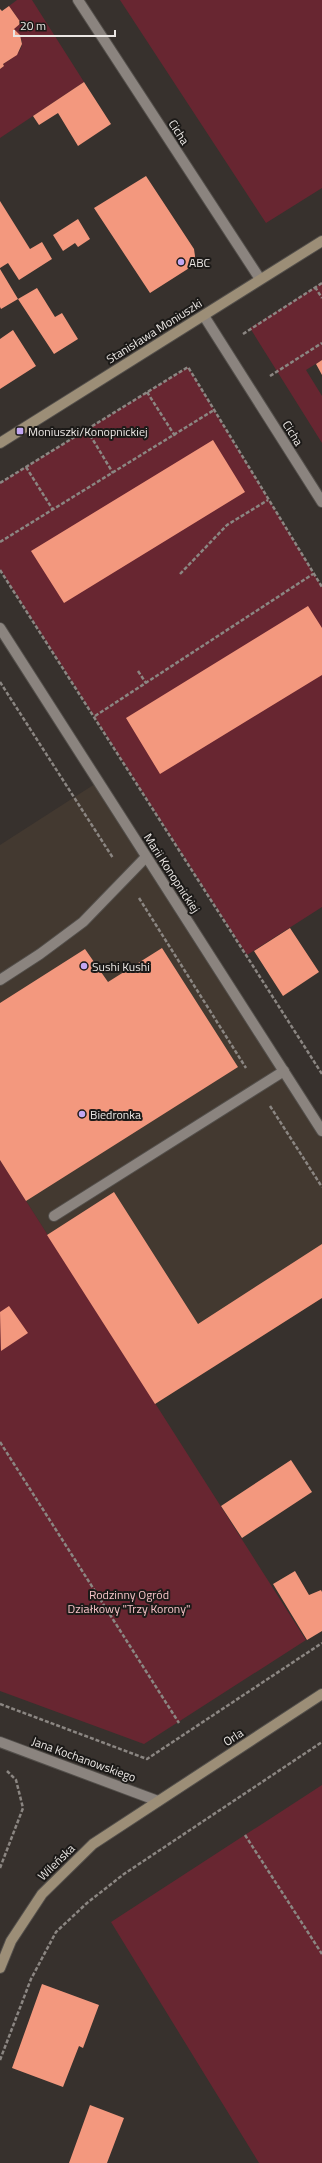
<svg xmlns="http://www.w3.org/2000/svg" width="322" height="2163" font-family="'Titillium Web',sans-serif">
	<rect width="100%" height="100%" fill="#37312d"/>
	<path fill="#433930" d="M98,782L322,1131V1298L155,1404L0,1160V845Z"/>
	<path fill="#682631" d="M17,0H32L84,82L0,138V69L4,66L3,64C18,55 31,45 14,29L21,23L9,6Z
		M120,0H322V188L266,223Z
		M322,283V360L306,370L322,396V443L250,328Z
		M188,367L322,587V907L247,955L0,569V483Z
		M0,1160L306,1640L144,1744L0,1691Z
		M322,1785V2163H259L111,1922Z"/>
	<path fill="#f3987e" d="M9,6L21,23L14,29L20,35L22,44L17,55L3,64L4,66L0,69V9L2,11Z
		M84,82L111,124L78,146L58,113L39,125L33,116Z
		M146,176L194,249L195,256L194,265L150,293L94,208Z
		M0,201L30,249L42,242L52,259L19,280L8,263L0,268Z
		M78,219L90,239L78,247L75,243L63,251L53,235Z
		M0,269L18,299L1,309L0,307Z
		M37,288L55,317L62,313L78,339L54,354L18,299Z
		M13,330L36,366L0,389V339Z
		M322,360V375L316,364Z
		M213,440L245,492L64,603L31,551Z
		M308,606L322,628V675L160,774L126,718Z
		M290,928L319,972L283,996L254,951Z
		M162,948L238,1067L26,1201L0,1160V1003L85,949L108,982Z
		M114,1192L198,1324L322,1244V1298L155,1404L47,1235Z
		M9,1306L28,1333L1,1351L0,1312Z
		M291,1460L312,1492L242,1538L221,1506Z
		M295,1571L309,1595L321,1590L322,1592V1631L307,1640L273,1584Z
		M42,1984L99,2005L83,2048L79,2046L63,2087L12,2068Z
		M90,2105L124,2118L107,2163H69Z"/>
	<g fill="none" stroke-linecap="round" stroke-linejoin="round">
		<defs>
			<path id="lane" d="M0,980L40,954L83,922L146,857
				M54,1216L284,1071"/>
			<path id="street" d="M78,0L260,279
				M204,316L322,502
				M0,628L322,1131
				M0,1742L158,1801"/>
			<path id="secondary" d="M0,443L322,241
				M0,1968L11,1941L42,1894L93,1844L322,1694"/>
		</defs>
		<use href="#lane" stroke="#534f4b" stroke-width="12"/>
		<use href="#street" stroke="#534f4b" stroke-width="12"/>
		<use href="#secondary" stroke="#534f4b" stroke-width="12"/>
		<path stroke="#8b8682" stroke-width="2.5" stroke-dasharray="4 2" stroke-linecap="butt" d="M315,287L322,298
			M243,334L322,283
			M270,376L322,343
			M147,392L175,436
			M87,430L113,473
			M26,467L53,510
			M0,483L188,367L322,587
			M0,542L214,410
			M0,570L322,1074
			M180,574L227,525L268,500
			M138,671L146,683
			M0,682L113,858
			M95,716L313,574
			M139,898L246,1068
			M270,1106L322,1187
			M0,1442L179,1723
			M0,1704L147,1759L322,1643
			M245,1835L322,1954
			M0,1868L23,1808L16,1780L7,1771
			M0,2060L31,1979L56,1932L87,1903L124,1874L322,1742"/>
		<use href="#lane" stroke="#8b847f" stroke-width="10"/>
		<use href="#street" stroke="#8b847f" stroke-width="10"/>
		<use href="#secondary" stroke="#9c8e77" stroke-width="10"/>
	</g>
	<g fill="#c3a7f2" stroke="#1c1a18" stroke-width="1.5">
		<circle cx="181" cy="262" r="4"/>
		<rect x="16" y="427" width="8" height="8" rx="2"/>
		<circle cx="84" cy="966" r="4"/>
		<circle cx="82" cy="1114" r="4"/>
	</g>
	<g text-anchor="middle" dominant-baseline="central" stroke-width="4" stroke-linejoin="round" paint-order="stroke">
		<g font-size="12" fill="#ebe7e4" stroke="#1c1a18">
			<text transform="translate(179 132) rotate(57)">Cicha</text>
			<text transform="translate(154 331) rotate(-32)">Stanisława Moniuszki</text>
			<text transform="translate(293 433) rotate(58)">Cicha</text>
			<text transform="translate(172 873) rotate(57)">Marii Konopnickiej</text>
			<text transform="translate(233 1737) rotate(-33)">Orla</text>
			<text transform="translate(84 1759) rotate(20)">Jana Kochanowskiego</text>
			<text transform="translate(56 1862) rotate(-44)">Wileńska</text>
		</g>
		<g font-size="12" fill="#ebe7e4" stroke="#1c1a18" text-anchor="start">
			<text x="189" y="262">ABC</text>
			<text x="28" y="431">Moniuszki/Konopnickiej</text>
			<text x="92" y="966">Sushi Kushi</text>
			<text x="90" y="1114">Biedronka</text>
		</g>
		<g font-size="12" fill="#f4c2c6" stroke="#1c1a18">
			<text x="129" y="1594">Rodzinny Ogród<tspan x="129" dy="14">Działkowy "Trzy Korony"</tspan></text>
		</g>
	</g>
	<path d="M14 30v6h101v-6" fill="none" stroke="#ebe7e4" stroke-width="2"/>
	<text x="20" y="30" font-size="12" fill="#ebe7e4" stroke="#1c1a18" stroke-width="3" paint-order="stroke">20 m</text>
</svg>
